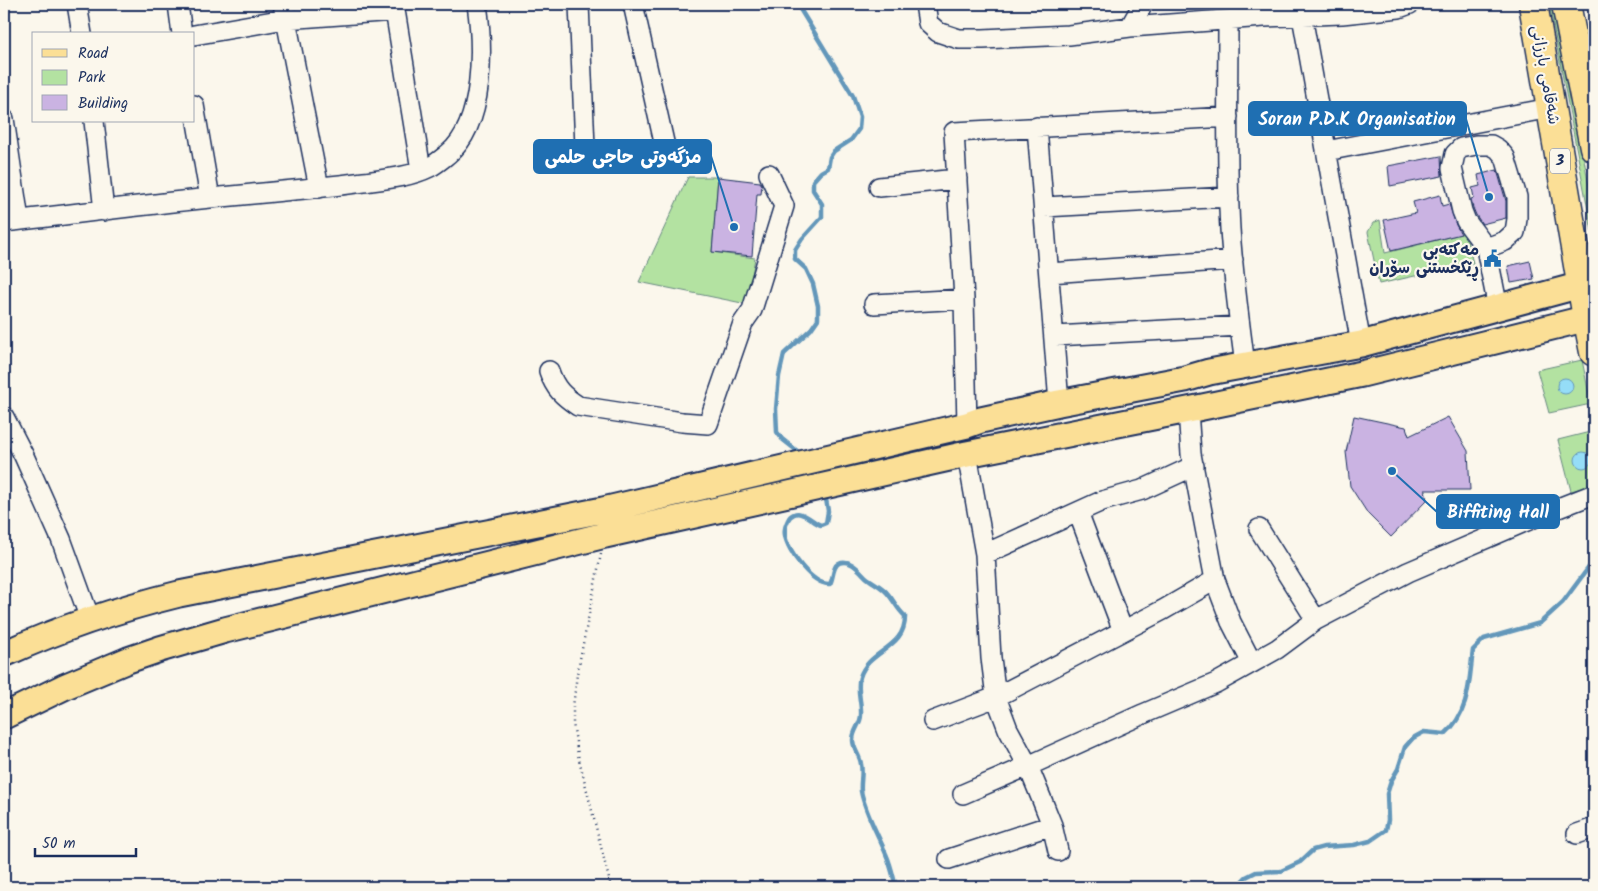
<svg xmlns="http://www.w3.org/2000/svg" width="1598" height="891" font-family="Kalam,'Playpen Sans Arabic',sans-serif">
	<rect width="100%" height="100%" fill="#fbf7ec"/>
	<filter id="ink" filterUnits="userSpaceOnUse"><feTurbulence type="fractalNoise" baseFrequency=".02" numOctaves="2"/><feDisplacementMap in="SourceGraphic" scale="10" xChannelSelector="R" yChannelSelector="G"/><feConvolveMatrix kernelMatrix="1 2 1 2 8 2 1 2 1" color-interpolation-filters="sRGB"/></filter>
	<g filter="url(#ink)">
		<path fill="#b3e2a1" stroke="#678880" d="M1549,4H1555L1594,213V232L1592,231Z
			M688,177H718L712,252L755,258L747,304L639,282Z
			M1380,220L1385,253L1465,233L1473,263L1379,284L1368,232L1373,223Z
			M1582,360L1591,404L1549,413L1537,370Z
			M1594,431V485L1571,491L1558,440Z"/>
		<path fill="#95ddf7" stroke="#6497ba" d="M1557 386a8 8 0 1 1 16 0a8 8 0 1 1-16 0Z
			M1575 460a8 8 0 1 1 16 0a8 8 0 1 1-16 0Z"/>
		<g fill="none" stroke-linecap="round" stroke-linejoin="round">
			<path stroke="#6497ba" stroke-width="4.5" d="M797,4L853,96L860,117L859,129L851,140L834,151L830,157L828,168L821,172L813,181V190L822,204V217L802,239L795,250V259L806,269L813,284L818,306V319L811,329L784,354L779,376L776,409L777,432L782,439L801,454
				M826,499L828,511L826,523L821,525C814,523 809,516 801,514C796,512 790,515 788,520C786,524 784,530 785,535C787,551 812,585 830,584C834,577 832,567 839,563C850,558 860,571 866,577C873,583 882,586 888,594C895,602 897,609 905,616C906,649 868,650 860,677C856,689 862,703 861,715C861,724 853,730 853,740C853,749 860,755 861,764C863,773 860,782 861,791C865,813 878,834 886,854C891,865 893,876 896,887
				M1236,887L1246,877L1256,872L1281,871L1300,862L1313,850L1324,847L1354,845L1370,841L1386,830L1388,820L1387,794L1391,781L1398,769L1405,747L1413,738L1424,732L1445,734C1470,712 1469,681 1473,650L1484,639L1540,623L1563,602L1589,567"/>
		</g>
		<path fill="#cab3e2" stroke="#1b2f5e" d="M1441,156L1442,176L1390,186L1388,166Z
			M1497,170L1506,201V218L1482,224L1476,215L1473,208L1471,199L1474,198L1472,188L1480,186L1478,175Z
			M718,177L760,182L762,185L761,194H757L752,256L712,252Z
			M1440,195L1442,206L1449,204L1456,225L1461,234L1391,251L1384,220L1416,213L1413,202Z
			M1530,261L1534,279L1511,283L1508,266Z
			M1354,416L1406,427L1409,436L1448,417L1468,451L1470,490H1425L1427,500L1391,537L1368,514L1350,486L1346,452Z"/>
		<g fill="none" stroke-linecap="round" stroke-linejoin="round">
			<defs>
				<path id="minor" d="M77,4L82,34
					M178,4L182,34
					M283,4L319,188
					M394,4L421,170
					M579,4L585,147
					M633,4L668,160
					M925,4L928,23L938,32L959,39H983L1069,35L1130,27L1264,17L1342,14L1399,8L1410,4
					M1302,16L1361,344
					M1228,20C1228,90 1226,160 1230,229C1233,275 1239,320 1245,365
					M1130,27L1143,4
					M194,35L285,19L395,11
					M194,105L210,198
					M4,119L19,220
					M94,121L104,211
					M1037,127L1059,403
					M1326,151L1550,108
					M879,187L957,179
					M1044,207L1229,197
					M4,222C73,214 141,205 210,198C261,193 313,189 364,182C386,179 410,177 430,167C436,164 443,158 448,154C485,124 483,46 477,4
					M1486,248L1505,241L1515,232L1517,219V197L1505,157L1498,149L1491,145H1476L1461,148L1455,154L1452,168L1462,211L1466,221L1486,248L1498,308
					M1049,273L1233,260
					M874,304L964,299
					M1055,336L1240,326
					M549,371C555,389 563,396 578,406L682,422L708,424L743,323L752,310L784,206L769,174
					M1188,410L1191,454L1215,580L1231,622L1252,663
					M4,417L24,456L61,539L90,619
					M967,425L964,299L954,132L1228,117
					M967,454L985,554L991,658L996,697L1008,729L1028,766L1042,800L1052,825L1058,851
					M1078,512L1123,631
					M1259,529L1316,620
					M985,554L1102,501L1142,490L1194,466
					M933,721L996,697L1163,610L1215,580
					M963,794L1028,766L1143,714L1216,683L1277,649L1316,620L1408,572L1543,514L1594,494
					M1577,834L1594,828
					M949,859L1052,825"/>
				<path id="major" d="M4,654C61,628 118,609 179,594L603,510L967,425L981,420L1059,403L1185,379L1209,372L1361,344L1581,285
					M4,716L66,686L128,660L160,649L225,630L605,535L967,454L1188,410L1362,374L1588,318"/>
				<path id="highway" d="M1533,4L1585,306L1594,352
					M1566,4L1594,147"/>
			</defs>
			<use href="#minor" stroke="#1b2f5e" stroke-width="22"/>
			<use href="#major" stroke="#1b2f5e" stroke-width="29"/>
			<use href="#highway" stroke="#1b2f5e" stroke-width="31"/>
			<path stroke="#1b2f5e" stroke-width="2.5" stroke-dasharray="1 4" stroke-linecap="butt" d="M1591,372L1594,389
				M601,554L577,674L573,707V723L578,755L611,887"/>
			<use href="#minor" stroke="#fbf7ec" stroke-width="19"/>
			<use href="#major" stroke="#fbdf96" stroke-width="25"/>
			<use href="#highway" stroke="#fbdf96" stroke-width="28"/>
		</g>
	</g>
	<defs>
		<symbol id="civic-bare" viewBox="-9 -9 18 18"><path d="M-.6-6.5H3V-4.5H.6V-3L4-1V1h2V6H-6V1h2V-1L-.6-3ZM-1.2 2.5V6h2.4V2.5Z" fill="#1f6fb2" stroke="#fbf7ec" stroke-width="2.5" paint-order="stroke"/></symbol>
	</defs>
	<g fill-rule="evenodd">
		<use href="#civic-bare" x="1480" y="246" width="25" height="25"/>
	</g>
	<g text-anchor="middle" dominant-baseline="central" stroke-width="4.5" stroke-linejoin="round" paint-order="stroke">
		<rect fill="#fbf7ec" stroke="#5e6b89" stroke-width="1" x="1550" y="148.5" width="20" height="25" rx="4"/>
		<g font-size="15" font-weight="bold" fill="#1b2f5e">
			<text x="1560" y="161">3</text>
		</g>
		<g font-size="16" fill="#1b2f5e" stroke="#fbf7ec">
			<text transform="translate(1545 75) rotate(80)">شەقامی بارزانی</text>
		</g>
		<g font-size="16" font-weight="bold" fill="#1b2f5e" stroke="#fbf7ec" text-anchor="end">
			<text x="1479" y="250">مەکتەبی<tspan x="1479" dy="18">ڕێکخستنی سۆران</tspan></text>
		</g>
	</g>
	<path fill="none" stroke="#1f6fb2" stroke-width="2" d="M1489 197L1466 119M734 227L711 156M1392 471L1437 512"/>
	<g fill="#1f6fb2" stroke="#fbf7ec" stroke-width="2">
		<circle cx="1489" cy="197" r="5"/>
		<circle cx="734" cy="227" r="5"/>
		<circle cx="1392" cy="471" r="5"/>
	</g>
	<g fill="#1f6fb2" stroke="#1f6fb2" stroke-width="2">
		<rect x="1249" y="102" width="217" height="33" rx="5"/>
		<rect x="534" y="140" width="177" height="33" rx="5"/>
		<rect x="1437" y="495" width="122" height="33" rx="5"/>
	</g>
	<g font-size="18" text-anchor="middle" font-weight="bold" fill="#fff">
		<text x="1357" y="125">Soran P.D.K Organisation</text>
		<text x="623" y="163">مزگەوتی حاجی حلمی</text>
		<text x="1498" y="518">Biffiting Hall</text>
	</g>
	<rect width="1598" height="891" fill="none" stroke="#fbf7ec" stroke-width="20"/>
	<rect x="10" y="10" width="1578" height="871" fill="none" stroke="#1b2f5e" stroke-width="2" filter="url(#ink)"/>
	<rect x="32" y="32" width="162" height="90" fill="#fbf7ec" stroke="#a1a7b3"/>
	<rect x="42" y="49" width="25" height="8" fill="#fbdf96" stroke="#a1a7b3"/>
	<text x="78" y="58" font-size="15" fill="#1b2f5e">Road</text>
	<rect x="42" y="70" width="25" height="15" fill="#b3e2a1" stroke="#a1a7b3"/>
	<text x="78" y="82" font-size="15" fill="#1b2f5e">Park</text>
	<rect x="42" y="95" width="25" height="15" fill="#cab3e2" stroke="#a1a7b3"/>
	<text x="78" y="108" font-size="15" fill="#1b2f5e">Building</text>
	<path d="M35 848v8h101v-8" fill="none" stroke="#1b2f5e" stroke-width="2.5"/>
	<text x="42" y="848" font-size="15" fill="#1b2f5e" stroke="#fbf7ec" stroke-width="4" paint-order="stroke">50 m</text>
</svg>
